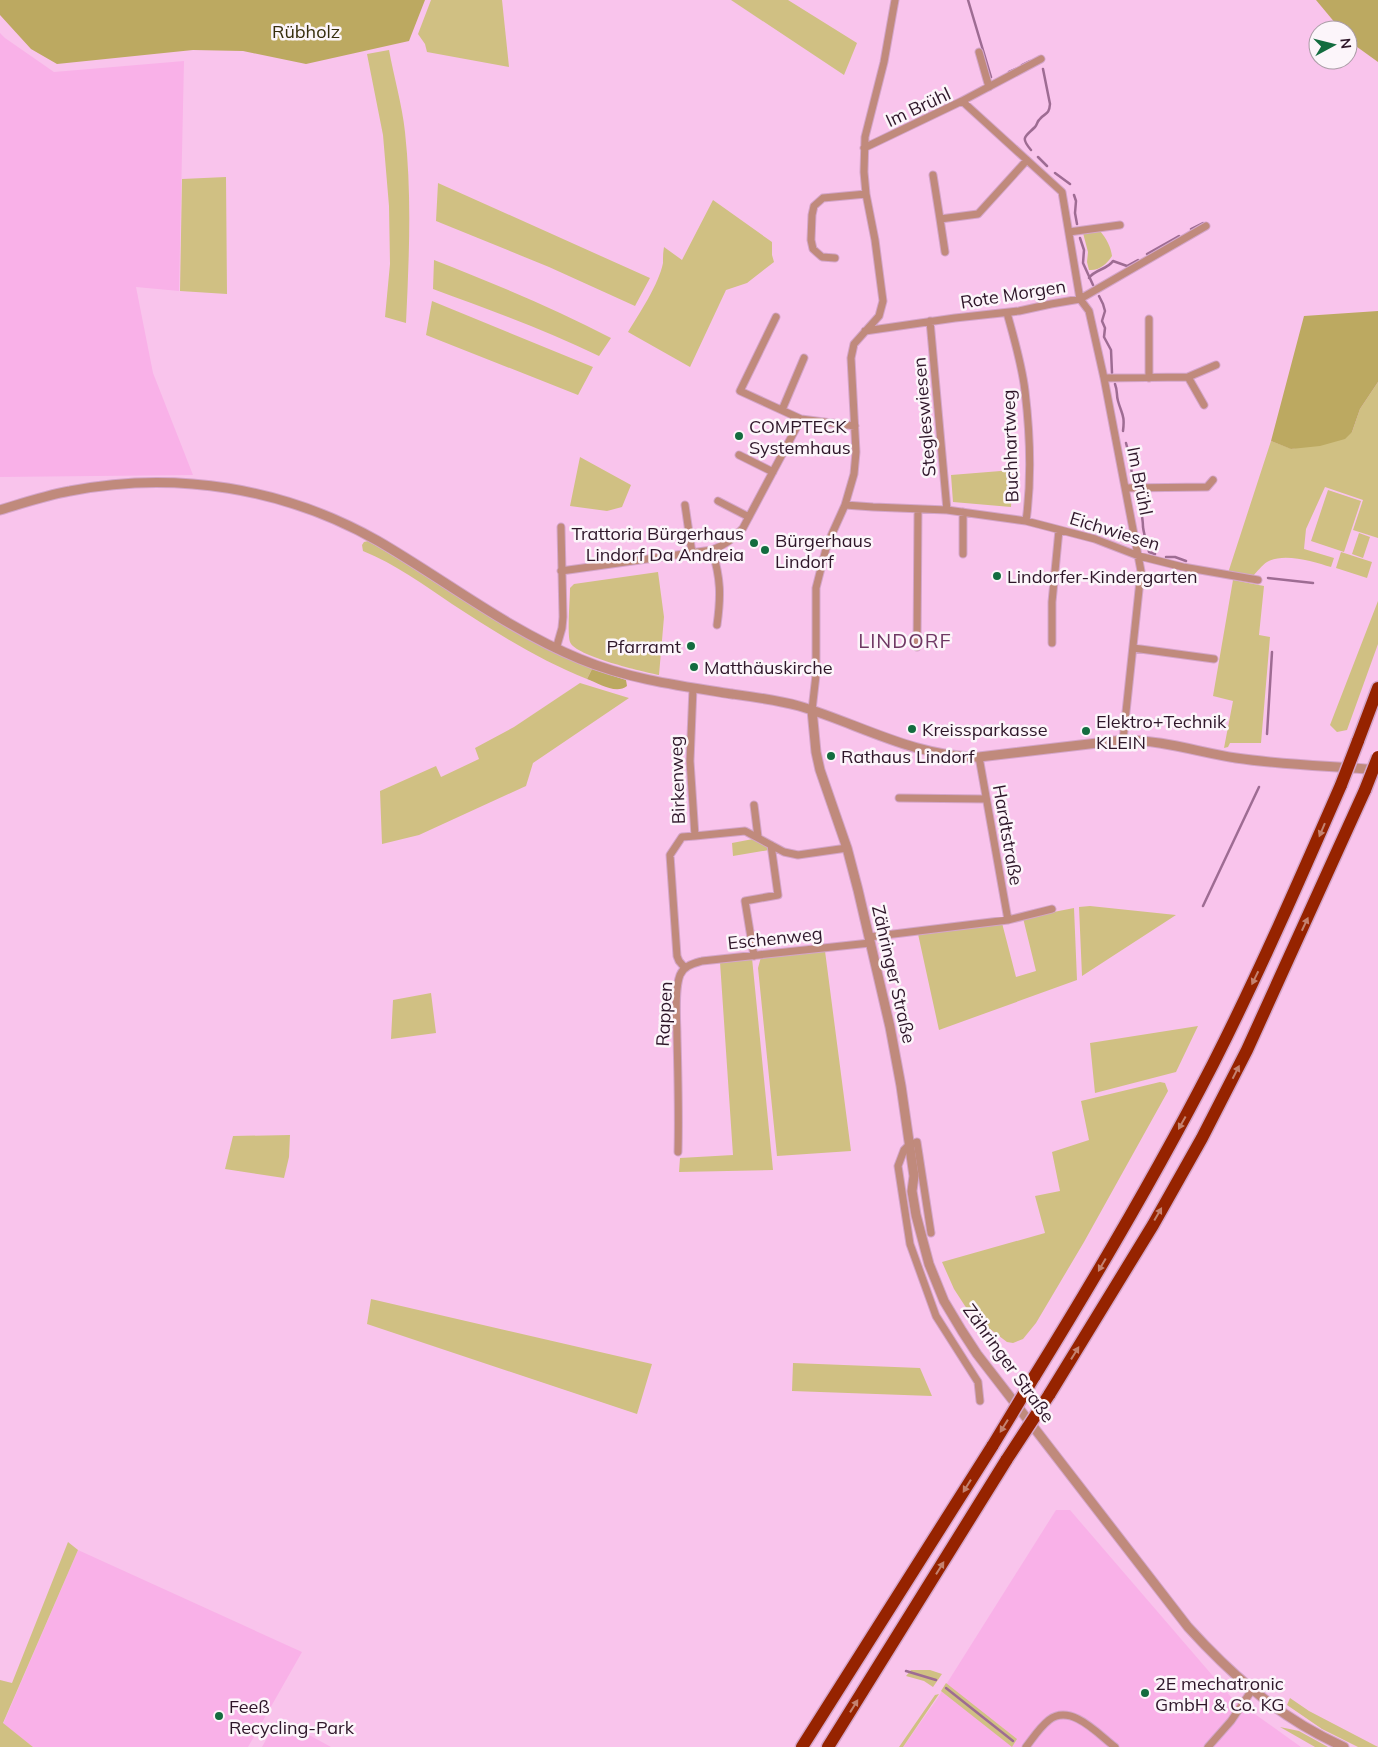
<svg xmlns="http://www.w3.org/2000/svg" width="1378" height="1747" font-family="Mulish,sans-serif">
	<rect width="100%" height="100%" fill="#f9c4ec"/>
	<path fill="#f9b1e8" d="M0,33L5,38L54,72L184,61L179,291L136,287L153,373L193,475L0,477Z
		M1056,1510H1070L1231,1697L1301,1747H903L937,1699Z
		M78,1550L302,1652L248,1747H33L3,1724Z
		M278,1718L331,1747H262Z"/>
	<path fill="#d0c083" d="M431,0H502L509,67L427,52L425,44L418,34Z
		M731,0H788L857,43L844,75Z
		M389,50C394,77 402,105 405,132C412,196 409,259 406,323L385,317L390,264L389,206L383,135L367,54Z
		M226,177L227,294L180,291L182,179Z
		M438,183L650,278L635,306L549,267L436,221Z
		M713,200L772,242V255L774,262L747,283L726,290L690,367L628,332C639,314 659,284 663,263C663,257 663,253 664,247L682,260Z
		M1100,231C1106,238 1111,247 1112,256C1107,264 1099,271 1089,270L1087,262L1088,252L1083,233Z
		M434,260C495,284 554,308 611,338L599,356C545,330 490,310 433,289Z
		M432,301L593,367L578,395L426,335Z
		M1378,382V538L1353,530L1363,500L1325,487L1306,529L1304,549L1334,558L1331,567C1314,562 1284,552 1267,562C1262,565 1257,572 1253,576L1228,573L1271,441L1292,449L1352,432L1360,409Z
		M580,457L631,485L622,507L607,511L570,506Z
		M1013,470L1011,507L953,502L951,475Z
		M1328,490L1361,501L1344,552L1311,541Z
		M1359,533L1370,537L1363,558L1352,554Z
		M368,541C418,570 465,603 515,632C540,646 566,657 592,669L587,679C539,660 495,632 452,604C424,585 395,564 363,551L362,545L364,542Z
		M1341,552L1372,562L1367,578L1336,568Z
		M658,572L664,617L659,675C644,672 575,656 570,642C567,633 570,599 570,588L574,584Z
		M1233,580L1264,586L1259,635L1270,637L1261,743H1230L1228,747L1224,748L1233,701L1213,696Z
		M1378,601V644L1347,730L1337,732L1330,725Z
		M580,683L629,698L533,763L526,786L419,835L382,844L380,791L436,766L441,777L479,759L475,748L514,727Z
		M753,839L768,847L769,850L733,856L732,843Z
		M1090,906L1176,915L1082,976L1079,907Z
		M1074,908L1077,980L939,1030L918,934L1002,923L1016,977L1036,971L1023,918Z
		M825,951L851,1151L777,1156L758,968L761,957Z
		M752,958L773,1170L679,1172L680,1158L733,1155L720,962Z
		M431,993L436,1033L391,1039L393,1000Z
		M1198,1026L1176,1072L1095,1093L1090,1043Z
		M1160,1082L1165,1083L1168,1091L1084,1242L1036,1323L1023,1339L1013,1343L1007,1342L978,1320L965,1306L954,1289L942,1262L1045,1233L1035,1196L1060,1191L1052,1152L1089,1140L1081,1101Z
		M290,1135L289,1157L284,1178L225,1169L233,1136Z
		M371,1299L652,1364L637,1414L367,1324Z
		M793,1363L920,1368L932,1396L792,1391Z
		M68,1542L78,1550L3,1723L33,1747H0V1680L12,1683Z
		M911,1670H930L942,1674L933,1687L924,1681L906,1676Z
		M946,1683L1017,1739L1012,1747L941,1691Z
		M939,1694L903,1747H899L935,1695Z
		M1290,1698L1309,1711L1378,1747H1358L1322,1729L1287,1705Z
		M1280,1727L1299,1731L1328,1747H1315Z"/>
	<path fill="#bca961" d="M0,0H425L409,41L306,64L243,51L193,50L57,64L31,49L0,15Z
		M1316,0H1378V62L1353,44L1348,38V30H1341Z
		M1378,311V382L1360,409L1352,432L1345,439L1320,446L1291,449L1271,441L1304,316Z
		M592,669L626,680L627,686C616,695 598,683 587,679Z"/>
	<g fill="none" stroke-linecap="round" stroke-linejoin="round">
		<path stroke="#9e6c93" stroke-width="2.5" d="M968,0L991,77
			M1022,65L1030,61
			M1009,72L1016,69
			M1031,150C1020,137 1025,137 1035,127C1037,125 1037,122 1039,120C1045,112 1049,116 1050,104L1043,69
			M1038,157L1047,166
			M1055,173L1070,184
			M1074,195L1076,201L1075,213L1077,224
			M1191,229L1203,223
			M1080,238L1084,250L1083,263L1093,285
			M1147,254L1179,236
			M1089,278C1095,269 1107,270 1113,261L1127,266L1138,260
			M1099,296L1103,304L1105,311L1102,321L1105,328L1104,337L1111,350L1112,373
			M1115,384C1118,392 1116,394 1118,401C1122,415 1125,415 1123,431
			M1126,443C1130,457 1130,470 1135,484
			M1138,496C1140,506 1143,517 1143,527C1144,535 1147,544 1149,552L1155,554
			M1166,557H1175L1186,561
			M1268,578L1313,583
			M1267,734L1272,652
			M1203,906L1259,787
			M906,1671L936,1680
			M946,1688L1013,1741"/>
		<defs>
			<path id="minor" d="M979,52L989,87
				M962,101L1041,59
				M864,148L962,101L1062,192L1080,299L1089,311L1104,378L1141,571L1123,740
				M933,175L940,219L978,214L1027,160
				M940,219L945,252
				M1069,232L1120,225
				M835,258L822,257L813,249L811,240L812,215L814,206L823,198L866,194
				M1007,313C1014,338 1022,365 1025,391C1030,433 1032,478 1026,521
				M776,317L740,391L801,419L855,426
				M930,321L947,510
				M865,331L955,318L1019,311L1051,304L1080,299L1206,226
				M1188,377L1216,365
				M1104,378L1188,377L1204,405
				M1149,378V319
				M782,410L804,358
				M739,455L773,472
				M1126,488L1207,487L1213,480
				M718,501L749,517
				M685,505L692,553
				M845,505L873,507L947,510L1026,521L1095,539L1139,556L1183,567L1258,580
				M963,512V554
				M712,550C721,579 721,596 717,625
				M561,571L712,550C725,545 734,539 743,528L801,419
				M1052,643V602L1059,530
				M917,647L918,509
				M1133,648L1214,659
				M556,649L562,628L563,617L561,527
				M693,688L690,761L695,836L745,831L784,852L798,855L847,848
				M812,710L816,675V588L827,545L845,505L854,474L856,452L851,358L854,344L879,316L883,301L875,240L866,194L864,172L865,137L884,62L895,0
				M979,757L1008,920
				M899,798L986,799
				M754,805L758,837
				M869,937L1008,920L1052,909
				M754,956L745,901L778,895L771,845
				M685,968L679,961L677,956L670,855L682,837L695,836
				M678,1152C679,1114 678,1075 677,1037C677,1020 674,991 680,975C684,966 692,964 702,961L870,943
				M931,1233L917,1142L909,1145L904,1150L898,1166L910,1244L936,1316L978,1382L980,1401
				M1026,1747C1033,1738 1039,1728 1049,1720C1071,1703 1098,1734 1115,1747
				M1208,1747L1231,1721L1252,1690"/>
			<path id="tertiary" d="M0,510C23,503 47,495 70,491C175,470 285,488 378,541C445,580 507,629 580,659C628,679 681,686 732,694C754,697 777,700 799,706C857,723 916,758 979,757L1123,740C1162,740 1198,752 1236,758C1283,765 1331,766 1377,770
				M812,710L816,752L820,770L847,848L858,890L890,1027L901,1086L914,1176L912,1191L916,1215L929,1264L944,1301L962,1331L977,1354L1188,1627C1208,1649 1229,1670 1252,1689C1279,1712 1311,1732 1344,1747"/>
			<path id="motorway" d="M1358,741L1378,688
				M1034,1377C1097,1275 1158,1171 1213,1064C1259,973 1300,879 1341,785
				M1049,1395L1153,1225L1202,1138L1247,1050L1365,790
				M802,1747L993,1445
				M828,1747L1007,1459"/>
		</defs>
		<use href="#minor" stroke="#d4a5c9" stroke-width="9"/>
		<use href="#tertiary" stroke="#d4a5c9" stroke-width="11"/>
		<use href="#motorway" stroke="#d4a5c9" stroke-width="15"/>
		<use href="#minor" stroke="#c08a7c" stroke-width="7"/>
		<use href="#tertiary" stroke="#c08a7c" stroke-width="9"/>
		<use href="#motorway" stroke="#962300" stroke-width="12"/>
		<defs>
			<path id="motorway-bridge" d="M1341,785L1358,741
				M1365,790L1378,757
				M993,1445L1034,1377
				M1007,1459L1049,1395"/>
		</defs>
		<use href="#motorway-bridge" stroke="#d4a5c9" stroke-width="15" stroke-linecap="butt"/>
		<use href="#motorway-bridge" stroke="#962300" stroke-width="12"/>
	</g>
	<defs><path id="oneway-solid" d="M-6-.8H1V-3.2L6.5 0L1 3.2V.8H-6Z" transform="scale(1.25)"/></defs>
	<g fill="#c48270">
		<use href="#oneway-solid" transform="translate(1322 830) rotate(113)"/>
		<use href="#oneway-solid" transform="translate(1305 924) rotate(-65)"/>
		<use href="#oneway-solid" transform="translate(1255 978) rotate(116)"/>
		<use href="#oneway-solid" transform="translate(1236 1072) rotate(-63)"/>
		<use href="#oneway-solid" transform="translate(1182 1123) rotate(119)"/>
		<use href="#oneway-solid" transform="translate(1158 1214) rotate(-60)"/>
		<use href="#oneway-solid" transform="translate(1102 1265) rotate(120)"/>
		<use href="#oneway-solid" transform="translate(1075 1353) rotate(-58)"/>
		<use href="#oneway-solid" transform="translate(1004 1426) rotate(122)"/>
		<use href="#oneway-solid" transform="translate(967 1486) rotate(122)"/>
		<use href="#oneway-solid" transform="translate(940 1568) rotate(-58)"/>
		<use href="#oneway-solid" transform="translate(854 1706) rotate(-58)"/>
	</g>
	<g fill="#136c3f" stroke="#fcf5fa" stroke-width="2">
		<circle cx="739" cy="436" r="5"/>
		<circle cx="754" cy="543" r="5"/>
		<circle cx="765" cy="550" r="5"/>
		<circle cx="997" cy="576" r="5"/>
		<circle cx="691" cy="646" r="5"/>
		<circle cx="694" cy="667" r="5"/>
		<circle cx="912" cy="729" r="5"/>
		<circle cx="1086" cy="731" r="5"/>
		<circle cx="831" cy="756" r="5"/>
		<circle cx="1145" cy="1693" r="5"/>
		<circle cx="219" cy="1716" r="5"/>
	</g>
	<g text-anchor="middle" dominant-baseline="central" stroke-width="5" stroke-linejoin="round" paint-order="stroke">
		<g font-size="18" fill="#352d0c" stroke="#fcf5fa">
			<text x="306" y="31">Rübholz</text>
		</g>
		<g font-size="18" fill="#2e1629" stroke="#fcf5fa">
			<text transform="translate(918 107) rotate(-25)">Im Brühl</text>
			<text transform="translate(1013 294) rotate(-9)">Rote Morgen</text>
			<text transform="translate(924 417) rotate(-95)">Stegleswiesen</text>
			<text transform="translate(1010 446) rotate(-92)">Buchhartweg</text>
			<text transform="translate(1140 481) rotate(79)">Im Brühl</text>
			<text transform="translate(1115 531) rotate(17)">Eichwiesen</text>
			<text transform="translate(677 780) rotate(-92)">Birkenweg</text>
			<text transform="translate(1008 835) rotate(80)">Hardtstraße</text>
			<text transform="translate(775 938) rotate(-6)">Eschenweg</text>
			<text transform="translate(894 974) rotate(77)">Zähringer Straße</text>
			<text transform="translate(664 1014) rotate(-87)">Rappen</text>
			<text transform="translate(1009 1363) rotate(54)">Zähringer Straße</text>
		</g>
		<g font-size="18" fill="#2e1629" stroke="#fcf5fa" text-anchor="start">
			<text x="749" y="426">COMPTECK<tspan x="749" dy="21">Systemhaus</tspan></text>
			<text x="744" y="533" text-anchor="end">Trattoria Bürgerhaus<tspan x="744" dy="21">Lindorf Da Andreia</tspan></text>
			<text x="775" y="540">Bürgerhaus<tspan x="775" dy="21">Lindorf</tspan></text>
			<text x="1007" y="576">Lindorfer-Kindergarten</text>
			<text x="681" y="646" text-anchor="end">Pfarramt</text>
			<text x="704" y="667">Matthäuskirche</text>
			<text x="1096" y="721">Elektro+Technik<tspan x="1096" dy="21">KLEIN</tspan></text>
			<text x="922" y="729">Kreissparkasse</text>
			<text x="841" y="756">Rathaus Lindorf</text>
			<text x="1155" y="1683">2E mechatronic<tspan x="1155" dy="21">GmbH &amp; Co. KG</tspan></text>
			<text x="229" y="1706">Feeß<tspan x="229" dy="21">Recycling-Park</tspan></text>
		</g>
		<g font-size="20" letter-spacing="1" fill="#6f3864" stroke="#fcf5fa">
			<text x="905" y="640">LINDORF</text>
		</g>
	</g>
	<g transform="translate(1333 45) rotate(83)"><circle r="24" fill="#fcf5fa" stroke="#aa9ca6"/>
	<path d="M0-4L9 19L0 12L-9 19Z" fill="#136c3f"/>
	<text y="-8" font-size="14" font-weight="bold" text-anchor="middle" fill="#2e1629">N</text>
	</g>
</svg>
